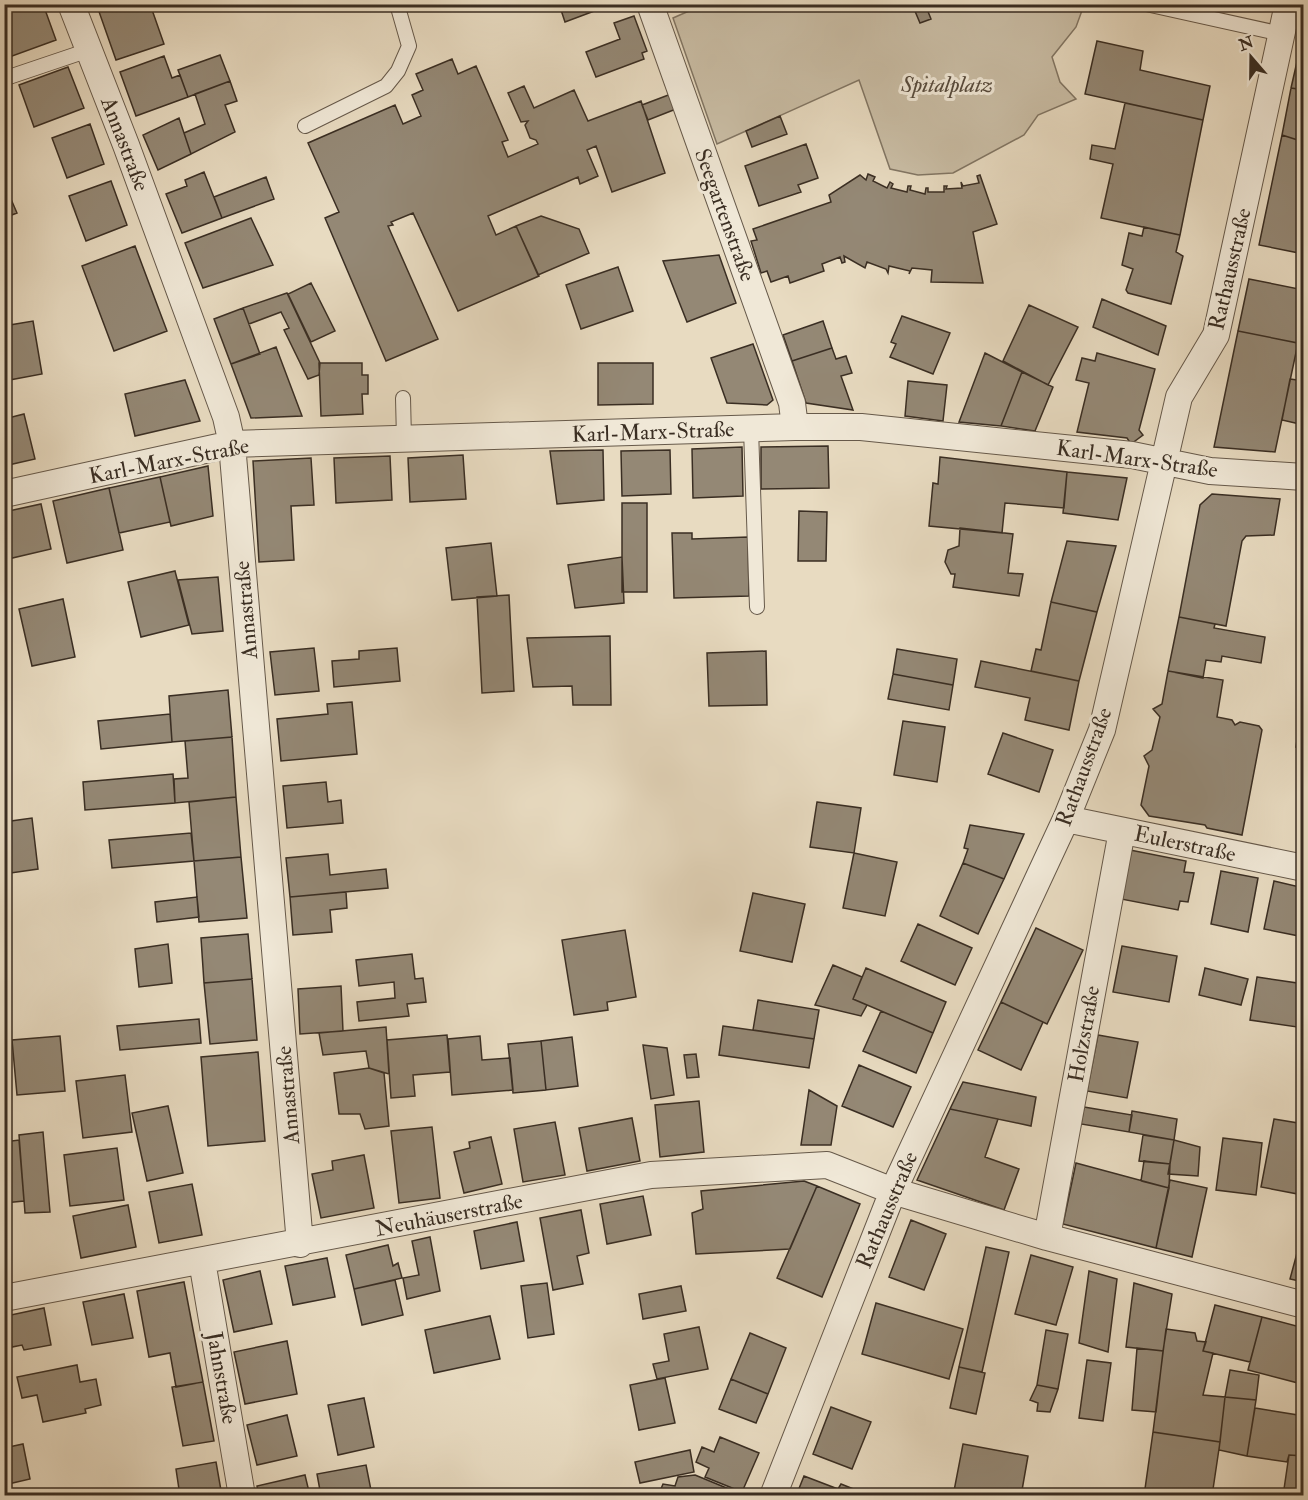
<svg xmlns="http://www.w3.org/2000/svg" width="1308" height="1500" font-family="'IM FELL Double Pica',serif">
	<rect width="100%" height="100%" fill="#e8dbc1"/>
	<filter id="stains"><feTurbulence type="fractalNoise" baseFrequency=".00333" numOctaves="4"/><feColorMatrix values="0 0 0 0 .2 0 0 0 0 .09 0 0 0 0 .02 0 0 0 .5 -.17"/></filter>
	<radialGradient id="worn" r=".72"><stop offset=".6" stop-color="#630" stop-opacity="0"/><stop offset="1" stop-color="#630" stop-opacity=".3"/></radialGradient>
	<path fill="#cabea6" stroke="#827664" stroke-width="1.5" d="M705,4L1084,5L1076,27L1052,57L1060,82L1076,99L1038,115L1024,135L953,173L918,175L890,169L859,80L717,144L673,18Z"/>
	<path fill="#948875" stroke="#3a2e23" stroke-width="1.5" d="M4,4H43L56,40L4,59Z
		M101,4H150L164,44L116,60L97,6Z
		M559,4H613L565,22Z
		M668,4H688L670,11Z
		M912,4H925L931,19L920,23Z
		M634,16L647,51L642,53L644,59L596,77L586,52L620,39L614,23Z
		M1304,31V90L1291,88Z
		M1097,41L1143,51L1140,70L1210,86L1203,120L1085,94Z
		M220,55L230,81L188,97L178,70Z
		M164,56L172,78L180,75L188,97L136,116L120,72Z
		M452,59L458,74L476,66L508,140L502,142L508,157L538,144L536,140L530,138L525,125L528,121L521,122L508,93L524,86L534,108L574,90L588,121L641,101L665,173L612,192L596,146L587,150L598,176L580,184L578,177L488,216L496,235L516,226L539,276L458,311L413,213L391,222L393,225L388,226L438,339L386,361L325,218L339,212L308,143L395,105L403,124L421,116L412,95L423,90L416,74Z
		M68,67L84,108L34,127L19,85Z
		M230,81L237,101L225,105L235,132L191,154L184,133L205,124L195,94Z
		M1291,88L1304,90V142L1282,135Z
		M671,94L676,109L648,120L642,105Z
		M1125,103L1203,120L1180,235L1101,218L1113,164L1090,159L1092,145L1115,149Z
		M780,116L787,134L752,147L746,131Z
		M179,118L191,154L158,170L143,135Z
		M90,124L104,164L67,178L52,138Z
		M1282,135L1304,142V254L1259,245Z
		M806,144L818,178L798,185L801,192L759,206L745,166Z
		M204,172L222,218L182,233L166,194L187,186L185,180Z
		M868,174L875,177L873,181L887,188L890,182L893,184L891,188L907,192L908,186H911L910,190L925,194L926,188H928V192H944V186H947L946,189L962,188L961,182L963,186L979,183L977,176L980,175L997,224L973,232L983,283L931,282L932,270L912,268L909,274L910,271L889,266L888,273L886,269L867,262L865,268L844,256L845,262L842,263L840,257L822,264L824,271L790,283L788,276L771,282L767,271L761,273L751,241L757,240L753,229L831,202L829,195L860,175L866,180Z
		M266,177L274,199L222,218L214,197Z
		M111,181L127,225L86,241L69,196Z
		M4,183L17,213L4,218Z
		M541,216L579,229L589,253L538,275L516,226Z
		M251,218L273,265L203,288L185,243Z
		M1144,227L1180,235L1176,252L1183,256L1171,304L1128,293L1126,290L1133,269L1122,265L1129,233L1142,236Z
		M135,246L167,331L114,351L82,266Z
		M719,255L736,303L687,322L663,261Z
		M618,267L633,311L581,329L566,285Z
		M1249,279L1304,290V316L1298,343L1238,331Z
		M311,283L335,331L311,342L288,294Z
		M287,293L320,363L319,375L308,379L284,330L289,328L281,312L249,324L243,308Z
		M1102,299L1166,326L1158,355L1093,327Z
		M1029,305L1078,327L1048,385L1003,361Z
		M243,308L260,354L231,364L214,319Z
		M902,316L950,333L933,374L890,357L896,344L891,342Z
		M33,321L42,374L4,381V326Z
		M823,321L832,348L792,361L783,335Z
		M1238,331L1298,343L1275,452L1214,447Z
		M753,344L773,400L767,405L727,403L711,358Z
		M276,347L302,416L251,418L231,364Z
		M832,348L836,359L846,356L852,373L841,376L853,410L806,403L792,361Z
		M985,353L1022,372L1001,426L959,422Z
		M1097,353L1155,369L1139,430L1143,435L1131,444L1127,438L1077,432L1089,383L1076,380L1082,358L1095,361Z
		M319,363H362V375H368V394H362L363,414L321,416Z
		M598,363H653V404L598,405Z
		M1022,372L1053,387L1035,431L1001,426Z
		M1290,379L1304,381V425L1282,420Z
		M185,380L200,421L135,436L125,394Z
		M908,381L947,385L943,421L905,416Z
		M24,414L35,459L4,466V419Z
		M828,446L829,488L761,489V447Z
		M742,447L743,496L693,498L692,449Z
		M603,450L604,500L557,504L550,451Z
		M670,450L671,494L622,496L621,451Z
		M463,455L466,499L410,502L408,458Z
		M390,456L392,500L336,503L334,458Z
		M940,457L1067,472L1064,508L1005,503L1002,533L929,526L933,483L938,484Z
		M311,458L314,505L291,506L294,560L259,562L253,461Z
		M208,466L213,516L171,526L160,477Z
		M1067,472L1127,478L1118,520L1063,513Z
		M160,477L170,522L119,533L109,488Z
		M109,488L123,550L67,563L53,501Z
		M1212,494L1280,499L1274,535L1246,536L1242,541L1226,626L1179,617L1200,505Z
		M622,503H647V592H622Z
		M41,504L51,549L8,559L4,543V512Z
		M799,511L827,512L826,561H798Z
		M960,528L1013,534L1008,573L1023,574L1019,596L953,587L955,574H951L945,562L948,550L959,546Z
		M672,533H692V539L748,537L749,596L674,598Z
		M1067,541L1116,546L1097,612L1051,602Z
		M491,543L497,596L452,600L446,548Z
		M622,557L624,603L575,608L568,565Z
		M175,571L189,625L141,637L128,582Z
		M218,577L223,631L192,634L178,580Z
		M509,595L514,691L482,693L477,597Z
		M63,599L75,657L32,666L19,609Z
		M1051,602L1097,612L1079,681L1031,671L1036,649L1041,650Z
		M1179,617L1215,624L1214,628L1265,637L1261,663L1222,656L1221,662L1206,660L1203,678L1168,671Z
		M610,636L611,705H573L572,686L533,687L527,638Z
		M314,648L319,691L275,695L270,652Z
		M397,648L400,681L334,687L332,661L359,659V651Z
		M897,649L957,659L953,685L893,674Z
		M766,651L767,705L709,706L707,653Z
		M981,661L1079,681L1069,730L1025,720L1030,698L975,687Z
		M1168,671L1223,680L1217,717L1232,720L1235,725L1240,722L1259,726L1262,730L1242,835L1207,828L1205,825L1149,816L1141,805L1149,766L1144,756L1152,750L1160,717L1153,709L1162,704Z
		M893,674L953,685L949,710L888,699Z
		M228,690L232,737L172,742L169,696Z
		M1304,691V748L1296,747Z
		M352,702L357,754L281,761L277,719L328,714L327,704Z
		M170,714L172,742L101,749L98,721Z
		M903,721L945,727L937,782L894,775Z
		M1003,733L1053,750L1039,792L988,774Z
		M232,737L236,797L175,803L174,779L188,778L185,741Z
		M173,774L175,803L85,810L83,782Z
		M326,782L328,802L341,800L343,823L287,828L283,786Z
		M236,797L241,857L194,861L189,802Z
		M817,802L861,808L854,853L810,847Z
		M32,818L38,869L4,874V822Z
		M970,825L1024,834L1004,879L963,863L968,849L964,848Z
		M191,833L194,861L112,868L109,840Z
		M1130,850L1186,861L1184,872L1194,873L1188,902L1180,901L1178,910L1121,899Z
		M854,853L897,862L885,916L843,908Z
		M328,854L330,875L386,869L388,888L290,897L286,858Z
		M241,857L247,918L199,922L194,861Z
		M963,863L1004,879L978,934L940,916Z
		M1221,871L1258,878L1248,932L1211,924Z
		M1274,881L1304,888V937L1264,929Z
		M346,892L347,908L330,910L332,932L293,935L290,897Z
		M753,893L805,904L792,962L740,951Z
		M197,897L199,917L157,922L155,902Z
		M918,924L972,948L955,985L901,961Z
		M1036,928L1083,950L1047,1024L1001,1002Z
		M625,930L636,997L607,1002L608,1010L574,1015L562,940Z
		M248,934L252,979L204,983L201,938Z
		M168,944L172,983L139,987L135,949Z
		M1122,946L1177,956L1169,1002L1113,992Z
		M412,954L415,979L423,978L426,1002L407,1004L409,1016L359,1021L357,1002L395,998L394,982L359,986L356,960Z
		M833,965L862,977L853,999L867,1005L861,1016L815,1005Z
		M866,968L946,1002L933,1033L853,999Z
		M1205,968L1248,979L1241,1005L1199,995Z
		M1257,977L1304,984V1028L1250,1020Z
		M252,979L257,1040L210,1044L204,983Z
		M341,986L343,1031L300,1034L298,989Z
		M758,1000L819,1010L814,1039L753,1030Z
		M1001,1002L1043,1022L1021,1070L978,1050Z
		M881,1011L933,1033L916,1073L863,1051Z
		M199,1019L201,1043L120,1050L117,1026Z
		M723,1026L814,1039L809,1068L719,1055Z
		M386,1027L389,1074L369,1068L366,1051L323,1055L319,1033Z
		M447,1035L450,1072L413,1075L415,1096L391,1098L387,1040Z
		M1098,1035L1138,1042L1127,1098L1087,1091Z
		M60,1036L65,1091L17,1095L12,1040Z
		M480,1036L482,1060L510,1058L513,1090L452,1095L448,1039Z
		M572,1037L578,1086L546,1090L541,1041Z
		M541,1041L546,1090L513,1093L508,1044Z
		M643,1045L667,1048L674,1095L651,1099Z
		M258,1052L265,1141L208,1146L201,1057Z
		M696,1054L699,1077L687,1078L684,1055Z
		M859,1065L911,1087L893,1127L842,1106Z
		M369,1068L384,1073L389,1126L365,1129L360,1114H339L334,1073Z
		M125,1075L132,1132L83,1138L76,1081Z
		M963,1082L1036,1097L1031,1126L950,1109Z
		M809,1090L837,1106L831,1145H801Z
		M699,1101L704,1152L660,1157L655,1105Z
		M168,1106L183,1173L147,1181L132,1113Z
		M1084,1107L1132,1115L1129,1132L1081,1124Z
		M950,1109L998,1119L985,1157L1019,1169L1004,1210L917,1180Z
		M1132,1111L1177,1119L1174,1140L1129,1132Z
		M632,1118L640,1161L587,1171L579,1128Z
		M1274,1119L1304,1124L1303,1195L1261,1187Z
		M555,1122L565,1175L523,1182L514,1129Z
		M432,1127L440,1198L399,1203L391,1131Z
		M43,1132L50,1212L25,1213L19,1135Z
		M1143,1135L1174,1140L1170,1164L1139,1161Z
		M491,1137L502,1184L464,1193L454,1152L470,1148L469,1142Z
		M1223,1138L1262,1143L1256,1195L1216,1190Z
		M19,1140L24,1201L4,1203V1142Z
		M1174,1140L1200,1147L1198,1176L1168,1174Z
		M117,1148L124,1200L70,1206L64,1155Z
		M364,1155L374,1208L321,1218L312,1174L333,1170L332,1161Z
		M1144,1161L1170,1164L1169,1188L1141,1181Z
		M1076,1163L1169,1188L1156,1248L1063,1224Z
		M1170,1180L1207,1188L1192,1257L1156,1248Z
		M804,1181L817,1186L790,1249L696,1254L692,1213L703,1209L701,1191Z
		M192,1184L202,1235L159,1243L149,1192Z
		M817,1186L860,1204L822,1297L777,1278Z
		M643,1196L651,1235L607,1244L600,1204Z
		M128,1205L136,1247L81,1258L73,1216Z
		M581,1210L589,1253L577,1256L583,1284L553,1290L540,1218Z
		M911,1220L946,1234L924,1290L889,1277Z
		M517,1222L524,1261L481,1269L474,1231Z
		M1304,1227V1282L1290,1279Z
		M430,1237L440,1291L407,1299L403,1278L419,1275L412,1241Z
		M388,1245L393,1266L398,1263L402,1278L354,1289L346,1255Z
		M986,1247L1009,1252L982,1372L959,1367Z
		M1031,1255L1073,1267L1056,1325L1015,1314Z
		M327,1258L335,1297L293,1305L285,1266Z
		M260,1271L272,1324L234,1332L223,1280Z
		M1089,1271L1117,1279L1108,1352L1079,1343Z
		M395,1280L403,1315L362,1325L354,1289Z
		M184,1282L203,1382L176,1387L170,1353L149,1357L137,1291Z
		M547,1283L554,1334L528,1338L521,1286Z
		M1134,1283L1172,1294L1163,1351L1126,1347Z
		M681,1286L686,1311L643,1319L639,1294Z
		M124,1294L133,1338L92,1345L83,1302Z
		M876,1303L963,1329L949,1379L862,1354Z
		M1215,1305L1262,1317L1250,1362L1203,1351Z
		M44,1308L51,1345L24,1350L22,1345L12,1347L6,1316Z
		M490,1316L500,1359L434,1373L425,1330Z
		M1262,1317L1304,1328V1362L1298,1383L1248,1370Z
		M699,1327L708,1369L657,1379L653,1364L669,1361L664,1334Z
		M1166,1329L1195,1333L1197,1341L1206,1342L1203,1351L1213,1353L1203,1395L1225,1397L1220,1442L1153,1432Z
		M1046,1330L1068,1334L1058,1389L1037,1385Z
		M750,1333L786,1348L768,1394L731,1379Z
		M287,1341L297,1394L245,1404L234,1352Z
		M1137,1348L1163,1351L1156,1412L1132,1410Z
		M1087,1360L1111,1363L1103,1421L1079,1418Z
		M77,1365L80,1382L96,1379L101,1405L85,1409L86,1413L43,1422L37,1395L22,1398L17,1377Z
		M959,1367L985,1373L976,1414L950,1408Z
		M1230,1370L1259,1375L1256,1400L1225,1397Z
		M665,1378L675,1423L639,1430L630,1385Z
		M731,1379L768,1394L756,1423L719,1409Z
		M203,1382L214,1441L183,1446L172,1387Z
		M1037,1385L1058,1389L1050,1412L1037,1411L1038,1403L1030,1400Z
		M1225,1397L1256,1400L1247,1456L1219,1450Z
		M364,1398L374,1447L338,1455L328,1405Z
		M831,1407L871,1422L852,1469L813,1454Z
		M1255,1408L1304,1416V1456L1289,1455L1287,1462L1247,1456Z
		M287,1415L297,1456L257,1465L247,1425Z
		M1153,1432L1220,1442L1212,1496H1144Z
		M720,1437L759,1453L742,1492L705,1477L709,1468L696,1462L702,1447L714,1452Z
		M23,1444L30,1479L4,1485V1448Z
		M963,1444L1028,1456L1021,1496H953Z
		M690,1450L694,1472L640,1483L635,1462Z
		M1289,1455L1304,1456V1496H1283Z
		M216,1462L222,1496H180L176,1469Z
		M366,1465L371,1490L321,1496L317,1474Z
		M305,1475L310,1496H259L257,1486Z
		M695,1475L746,1496H658L663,1484L675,1486L678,1477Z
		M804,1476L838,1489L841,1484L861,1492L860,1496H796Z"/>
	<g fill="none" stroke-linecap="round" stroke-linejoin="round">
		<defs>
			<path id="lane" d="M1146,4L1282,34
				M6,78L89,50
				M305,126L386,86L398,71L409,46L397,4
				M403,398L404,439
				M751,429L757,607"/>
			<path id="street" d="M71,4L126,145L226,417L232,444L300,1244
				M650,4L792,403L795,427
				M4,494L232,444L795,427H861L1132,455L1210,471L1304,477
				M1066,819L1304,868
				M1047,1237L1122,831
				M202,1261L242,1496
				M4,1298L651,1175L827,1165L893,1191L1047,1237L1304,1305
				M773,1496L893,1191L1066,819L1102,730L1179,397L1216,335L1288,4"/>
		</defs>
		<use href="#lane" stroke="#66594a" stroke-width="16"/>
		<use href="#street" stroke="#66594a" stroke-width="28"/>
		<use href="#lane" stroke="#f0e8d7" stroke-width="14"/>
		<use href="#street" stroke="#f0e8d7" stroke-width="26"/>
	</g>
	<g text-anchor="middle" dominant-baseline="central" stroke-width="6" stroke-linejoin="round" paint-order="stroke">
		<g font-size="22" font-style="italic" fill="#574b3d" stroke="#f0e8d7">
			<text x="947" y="85">Spitalplatz</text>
		</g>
		<g font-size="22" fill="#3a2e23" stroke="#f0e8d7">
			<text transform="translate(125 144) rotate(69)">Annastraße</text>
			<text transform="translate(725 215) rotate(70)">Seegartenstraße</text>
			<text transform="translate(1230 269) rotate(-77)">Rathausstraße</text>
			<text transform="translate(653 432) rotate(-2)">Karl-Marx-Straße</text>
			<text transform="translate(1137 459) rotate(8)">Karl-Marx-Straße</text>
			<text transform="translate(169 461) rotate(-11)">Karl-Marx-Straße</text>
			<text transform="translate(246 610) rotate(-95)">Annastraße</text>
			<text transform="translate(1084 767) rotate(-70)">Rathausstraße</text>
			<text transform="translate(1185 844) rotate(12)">Eulerstraße</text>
			<text transform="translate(1084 1034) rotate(-80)">Holzstraße</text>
			<text transform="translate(288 1095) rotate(-95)">Annastraße</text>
			<text transform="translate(887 1210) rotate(-67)">Rathausstraße</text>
			<text transform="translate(449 1215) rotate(-11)">Neuhäuserstraße</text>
			<text transform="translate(222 1378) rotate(80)">Jahnstraße</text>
		</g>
	</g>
	<rect width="1308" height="1500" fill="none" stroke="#e8dbc1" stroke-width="24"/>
	<rect x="6" y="6" width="1296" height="1488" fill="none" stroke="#3a2e23" stroke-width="3"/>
	<rect x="12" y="12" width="1284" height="1476" fill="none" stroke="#3a2e23" stroke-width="1.5"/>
	<g transform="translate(1251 57) rotate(340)" stroke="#f0e8d7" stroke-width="4.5" paint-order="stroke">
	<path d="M0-4.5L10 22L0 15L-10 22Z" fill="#3a2e23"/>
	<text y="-9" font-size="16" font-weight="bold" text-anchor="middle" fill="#3a2e23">N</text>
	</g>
	<rect width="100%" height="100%" filter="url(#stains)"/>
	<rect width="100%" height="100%" fill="url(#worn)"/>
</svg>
